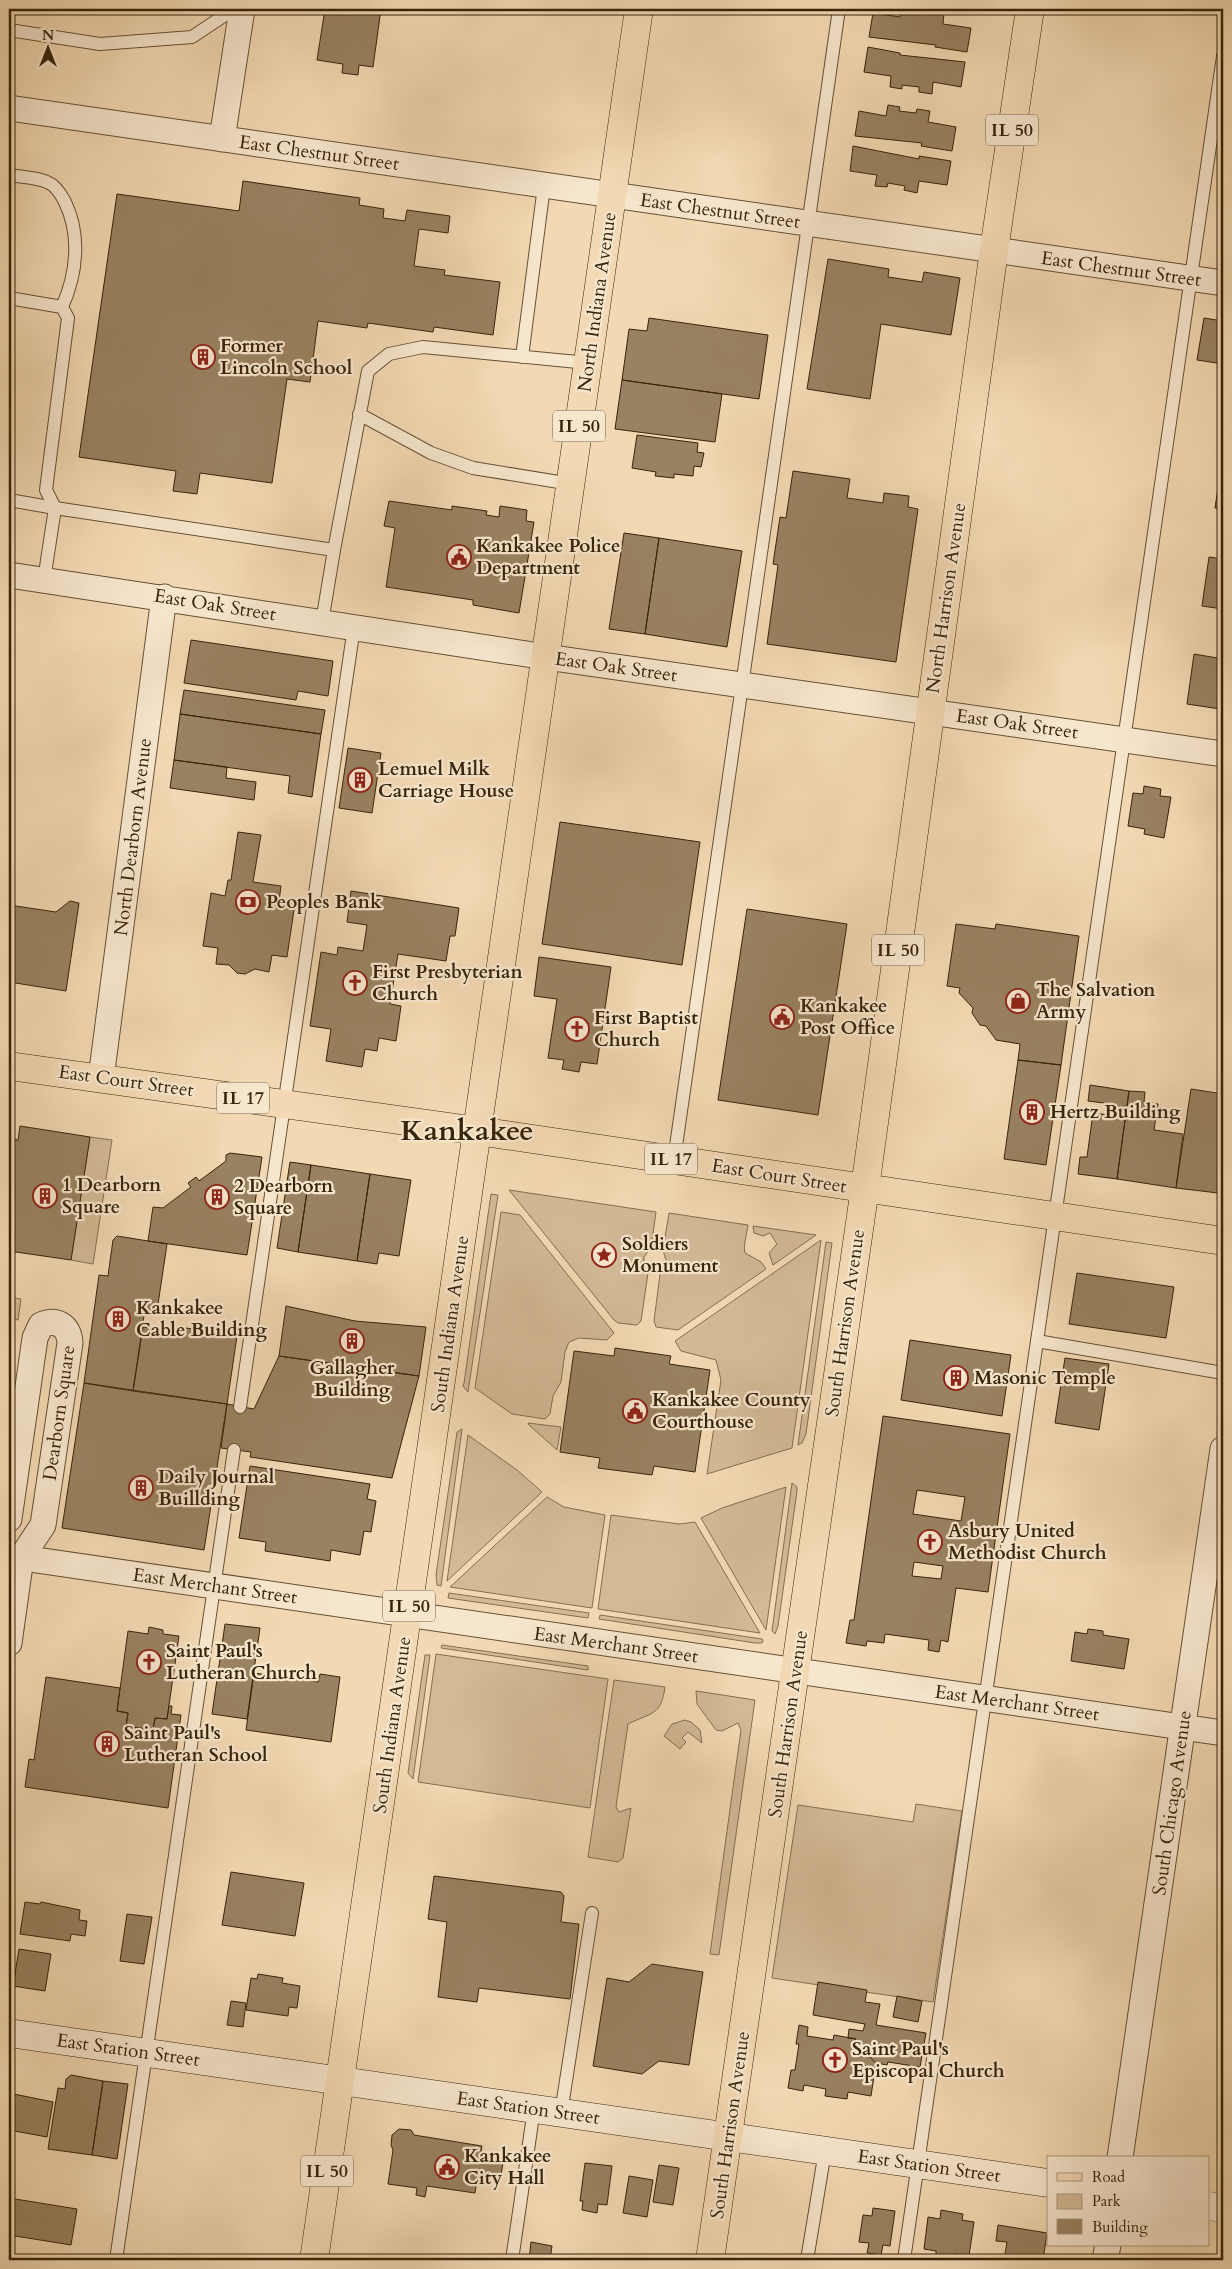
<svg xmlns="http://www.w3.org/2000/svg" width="1232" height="2269" font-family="Cardo,serif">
	<rect width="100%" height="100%" fill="#f3d9b3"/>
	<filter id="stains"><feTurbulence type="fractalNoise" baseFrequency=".004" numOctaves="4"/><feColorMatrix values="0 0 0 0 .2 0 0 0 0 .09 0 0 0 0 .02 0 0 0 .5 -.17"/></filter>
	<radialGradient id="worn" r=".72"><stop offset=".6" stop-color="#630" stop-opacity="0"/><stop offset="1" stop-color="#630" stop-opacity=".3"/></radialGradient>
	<path fill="#d3ba96" stroke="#856f50" d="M90,1137L112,1140L93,1264L71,1260Z
		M509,1190L656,1212L651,1248L644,1257V1268L648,1273L641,1321L637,1325L618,1323L614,1320Z
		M491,1194L498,1195L468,1392L463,1386L464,1383Z
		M501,1212L520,1215L614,1333L607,1340L579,1338L569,1342L565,1352L561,1382L553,1396L550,1414L545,1419L512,1414L475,1388Z
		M669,1213L748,1225C747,1234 743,1245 745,1253L761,1262L766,1269L678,1330L656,1327L654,1321L660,1274L667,1264L663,1250Z
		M753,1226L816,1235L773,1265L769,1253L777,1244L770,1233L763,1236L754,1233Z
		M821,1240L792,1448L707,1474L721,1380L716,1360L681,1351L675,1341Z
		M826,1242L832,1243L806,1434L802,1443L798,1445Z
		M9,1297L21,1299L18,1320L9,1318Z
		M528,1423L561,1427L557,1450L529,1425Z
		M462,1429L441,1586L437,1585L436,1575L457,1432Z
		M468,1435L517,1470L542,1492L447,1581Z
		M792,1483L797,1487V1491L778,1626L775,1634L772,1631Z
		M786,1487L766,1630L701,1518L722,1508Z
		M547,1497L564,1507L605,1515L592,1608L450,1587Z
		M611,1515L679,1524L695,1522L760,1633L598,1609Z
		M449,1593L589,1613L588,1618L448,1598Z
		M600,1615L762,1639L763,1640L762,1643H755L599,1619Z
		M442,1645L588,1666V1670L441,1648Z
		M436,1654L608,1679L590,1808L418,1782Z
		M425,1655H430L413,1779L408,1773Z
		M614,1680L665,1687C661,1716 652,1712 628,1724L616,1807L619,1812L631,1808L623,1858L618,1862L588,1857Z
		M696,1691L755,1700L719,1955L710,1954L741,1730L738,1723L722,1731L716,1730L697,1704Z
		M685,1720L691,1722L700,1730L702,1743L688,1732L682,1738L686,1742L680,1749L664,1736L672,1724Z
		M916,1804L962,1811L933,2002L772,1978L798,1805L913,1822Z"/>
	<path fill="#998261" stroke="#372409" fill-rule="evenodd" d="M325,9H381L373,67L359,65L358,75L342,73L343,64L317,60Z
		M902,9H914L913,12L931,15V10L944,13L943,24L971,28L967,52L935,47L936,45L869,37L873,13L900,17Z
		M868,47L900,53V55L965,62L961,87L933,82L932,94L919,92V87L902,85V89L890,87L891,76L864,72Z
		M888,105L900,107L899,111L916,113L917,109L930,111L928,122L956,127L952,151L921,146L922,143L855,136L859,111L886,116Z
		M853,146L919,159V156L951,161L947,185L919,181L917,193L904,190L905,186L888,183L887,187L875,186L877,175L850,171Z
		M243,181L360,198L359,205L384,209L383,218L405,221L407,210L450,216L448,233L419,229L414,266L445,270L444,275L500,282L493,335L434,327L433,332L368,323L367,328L318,321L310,382L287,379L272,483L200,473L197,494L173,491L176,471L79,457L117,194L239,211Z
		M828,259L889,269L888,277L922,282L924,272L960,278L951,335L881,324L870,399L807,389Z
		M649,318L768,335L759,399L622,380L629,329L647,331Z
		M1204,318L1223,321V364L1197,360Z
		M622,380L722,394L715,442L615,429Z
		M637,435L698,443L697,452L704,453L701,467L694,466L693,476L674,474V478L655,476L656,472L632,468Z
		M1221,468H1223V509L1215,508Z
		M793,471L850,479L847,498L883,503L884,493L909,496L908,507L918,509L896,662L767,644L778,565L773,564L780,517L786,518Z
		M389,501L452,510V506L487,511L486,515L499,517L500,506L527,510L526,521L534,522L519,613L473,605V600L386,587L395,528L384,526Z
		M624,533L659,538L645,634L609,629Z
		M659,538L742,551L727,647L645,634Z
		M1209,557L1223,559V609L1202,606Z
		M191,640L333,661L328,696L298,691L296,700L184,683Z
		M1194,654L1223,659V714H1219L1220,709L1187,704Z
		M184,690L325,710L321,734L180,714Z
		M180,714L321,734L312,797L288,793L290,776L174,760Z
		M348,748L381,753L372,813L339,808Z
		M174,760L227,767L226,778L256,782L254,800L170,788Z
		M1144,786L1161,789L1160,796L1171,797L1164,838L1144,834L1145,829L1128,826L1133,793L1143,794Z
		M560,822L700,842L682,965L542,944Z
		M238,832L261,835L253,882L281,886L279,901L295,903L287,957L272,955L269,972L255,969L245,974L237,973L229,965L216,964L218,948L203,946L211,893L225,896L228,880H231Z
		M351,891L459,908L455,936H450L446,961L398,954L390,1004L401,1006L396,1041L379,1038L377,1051L365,1049L362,1067L326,1061L331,1029L310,1026L321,952L337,955L338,947L363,951L367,925L347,922Z
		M70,901L79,903L66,991L9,982V905L56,912Z
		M747,909L847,924L818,1115L718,1100Z
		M956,924L995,929L996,924L1079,936L1061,1065L1018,1060L1020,1044L996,1040L986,1026L980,1025L972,1013L973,1008L959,993L960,988L947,986Z
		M539,957L611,967L597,1064L581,1062L579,1072L562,1069L564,1060L548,1058L557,999L534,996Z
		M1018,1060L1061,1065L1046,1165L1004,1159Z
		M1090,1085L1129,1091L1117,1179L1078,1174L1080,1157H1087L1093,1113L1110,1115L1111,1104L1088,1101Z
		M1191,1089L1223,1094V1158L1218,1193L1176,1188Z
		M1129,1091L1145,1092L1144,1102L1158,1104L1154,1130L1183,1134L1176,1188L1117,1179Z
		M20,1126L90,1137L71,1260L9,1251V1139L18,1140Z
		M230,1153L262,1157L247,1255L148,1241L153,1207L163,1208L191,1187L188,1183L196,1177L199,1181L226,1161V1155Z
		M290,1162L311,1165L298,1252L277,1248Z
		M311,1165L370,1174L357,1261L298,1252Z
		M370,1174L411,1180L399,1256L379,1253L377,1264L357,1261Z
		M117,1236L167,1244L157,1311L145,1309L133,1391L84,1383L99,1275L108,1276L113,1240Z
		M1077,1273L1174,1287L1166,1338L1069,1324Z
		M286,1306L355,1321L426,1327L419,1376L279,1356Z
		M143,1327L185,1333L186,1328L237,1336L227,1404L133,1391Z
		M910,1340L1011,1355L1002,1416L901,1400Z
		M615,1348L671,1356L669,1364L710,1370L695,1472L654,1466L652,1475L598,1468L600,1458L560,1452L574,1351L614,1356Z
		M279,1356L419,1376L392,1478L250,1457L251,1452L221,1448L227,1404L254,1409Z
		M1065,1358L1109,1364L1099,1430L1055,1423Z
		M84,1383L227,1404L204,1550L62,1528Z
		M883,1416L1010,1434L988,1592L956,1588L948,1642L941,1640L939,1652L928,1650L929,1640L885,1634L884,1643L867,1641L866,1646L846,1643L850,1620H854ZM917,1490L965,1497L961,1521L913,1514ZM914,1562L943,1566L941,1579L912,1576Z
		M250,1466L370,1484L367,1499L376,1501L371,1532L364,1531L360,1555L331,1550L330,1561L265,1551L266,1542L239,1538Z
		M225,1624L260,1628L247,1719L212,1714Z
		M149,1627L163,1630V1634L179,1636L167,1719L155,1718L153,1730L126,1726L128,1713L117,1711L128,1631L148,1634Z
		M1088,1629L1103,1631V1635L1129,1639L1124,1669L1071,1661L1075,1632L1087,1634Z
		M254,1673L318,1682L320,1674L340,1677L331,1742L246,1730Z
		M46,1677L120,1688L117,1711L128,1713L126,1726L153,1730L155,1718L167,1719L169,1706H172L171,1714L181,1715L168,1808L25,1787L29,1759L34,1760Z
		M231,1872L304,1883L295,1936L222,1925Z
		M434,1876L561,1892L564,1896L561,1922L579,1924L570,1999L479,1988L477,2002L438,1997L447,1922L428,1919Z
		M25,1902L40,1904L41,1902L80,1910L79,1920L87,1921L85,1936L71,1934L70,1941L20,1934Z
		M127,1914L152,1917L144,1964L120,1961Z
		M19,1949L51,1954L45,1991L13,1986Z
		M652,1964L703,1972L689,2065L659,2061L642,2074L593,2066L607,1978L629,1982Z
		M258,1974L283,1978L282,1983L300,1986L297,2008L289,2007L288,2016L246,2010L251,1978L257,1979Z
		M818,1982L867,1990L865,2002L880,2004L876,2025L926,2033L920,2067L888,2062L887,2065L876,2063L870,2057L853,2054L856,2039L848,2038L849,2029L863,2031L865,2024L813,2015Z
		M897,1996L922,2001L918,2022L893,2017Z
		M231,2001L246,2003L243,2027L227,2025Z
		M799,2025L808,2027L807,2036L833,2040L834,2035L856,2039L853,2054L870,2057L876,2063L871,2096L848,2092L847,2099L825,2096L826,2089L804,2085L803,2091L788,2088L791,2070H795L799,2044H796Z
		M71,2075L103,2081L92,2155L48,2149L58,2088L65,2089L66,2079Z
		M103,2081L128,2084L117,2159L92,2155Z
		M9,2093L53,2102L47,2137L9,2130Z
		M399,2129L411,2130L414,2135L482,2146L480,2158L503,2162L501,2176L478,2173L475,2193L427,2186L425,2197L416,2195L417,2188L388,2184L393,2150L391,2145L392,2135Z
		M585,2163L612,2166L607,2205L598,2204L597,2213L582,2210L583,2201H580Z
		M659,2165L679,2168L673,2205L653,2202Z
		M629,2176L653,2180L647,2217L623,2213Z
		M9,2198L77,2209L71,2245L9,2235Z
		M873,2208L895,2211L890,2246L883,2245L881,2255L867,2253L869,2243L859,2242L863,2215L872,2216Z
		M941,2210L963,2214L962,2220L974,2222L969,2256L955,2254L954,2258L936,2255V2251L924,2249L928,2217L940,2219Z
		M998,2225L1047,2233L1043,2260H1004L1007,2242L996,2241Z
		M531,2242L552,2246L550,2260H529Z"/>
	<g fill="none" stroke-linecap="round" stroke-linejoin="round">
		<defs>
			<path id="service" d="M9,30L100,44L192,37L234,9
				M9,175C21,177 36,177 47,182C55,185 61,194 65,202C81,235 77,274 62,307
				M9,298L62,307L68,318L46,490L55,508L334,550L368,371L389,354L423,347L588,363
				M522,357L544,186
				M359,414L431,453L473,468L571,484
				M9,500L55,508L44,580
				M322,622L334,550
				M674,1160L839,9
				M1037,1341L1223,1373
				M240,1407L354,627
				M561,2113L592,1913
				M116,2260L234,1450
				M512,2260L534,2109
				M807,2260L825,2151
				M904,2260L1223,56"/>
			<path id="minor" d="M9,108L1223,283
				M222,139L242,9
				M9,575L546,657L1223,754
				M101,1078L164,597
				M9,1519L35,1338L41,1325C57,1318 69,1326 70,1343L43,1525L21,1558L9,1643
				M9,1556L1223,1733
				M1120,2158L1223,1449
				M1105,2260L1108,2245"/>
			<path id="secondary" d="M9,2033L1048,2183
				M1208,2206L1223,2208"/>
			<path id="primary" d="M9,1066L478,1131L1223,1241
				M314,2260L639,9
				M710,2260L865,1188L994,250L1030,9"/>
		</defs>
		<use href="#service" stroke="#665134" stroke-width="14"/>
		<use href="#minor" stroke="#665134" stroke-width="27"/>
		<use href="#secondary" stroke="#372409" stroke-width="29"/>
		<use href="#primary" stroke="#372409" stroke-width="29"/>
		<use href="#service" stroke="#f7e6ce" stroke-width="12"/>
		<use href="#minor" stroke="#f7e6ce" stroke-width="25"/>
		<use href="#secondary" stroke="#f7e6ce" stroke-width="28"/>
		<use href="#primary" stroke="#f3d9b3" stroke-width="28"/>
	</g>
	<defs>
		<symbol id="building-ring" viewBox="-11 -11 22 22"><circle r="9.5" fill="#f7e6ce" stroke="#8f2418" stroke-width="1.5"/><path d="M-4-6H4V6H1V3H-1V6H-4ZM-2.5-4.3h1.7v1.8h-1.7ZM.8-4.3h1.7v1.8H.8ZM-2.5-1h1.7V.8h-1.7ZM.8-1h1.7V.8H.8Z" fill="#8f2418"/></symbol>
		<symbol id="civic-ring" viewBox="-11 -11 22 22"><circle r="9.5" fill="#f7e6ce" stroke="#8f2418" stroke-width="1.5"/><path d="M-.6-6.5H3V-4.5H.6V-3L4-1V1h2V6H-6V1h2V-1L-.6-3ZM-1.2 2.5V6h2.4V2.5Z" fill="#8f2418"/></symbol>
		<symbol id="bank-ring" viewBox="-11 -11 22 22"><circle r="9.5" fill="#f7e6ce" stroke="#8f2418" stroke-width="1.5"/><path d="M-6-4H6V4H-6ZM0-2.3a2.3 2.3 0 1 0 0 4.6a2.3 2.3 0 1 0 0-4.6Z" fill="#8f2418"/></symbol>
		<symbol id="church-ring" viewBox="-11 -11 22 22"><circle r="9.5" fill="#f7e6ce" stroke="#8f2418" stroke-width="1.5"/><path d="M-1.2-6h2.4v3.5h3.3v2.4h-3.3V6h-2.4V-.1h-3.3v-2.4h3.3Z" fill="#8f2418"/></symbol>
		<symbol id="shop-ring" viewBox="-11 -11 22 22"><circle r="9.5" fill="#f7e6ce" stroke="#8f2418" stroke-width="1.5"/><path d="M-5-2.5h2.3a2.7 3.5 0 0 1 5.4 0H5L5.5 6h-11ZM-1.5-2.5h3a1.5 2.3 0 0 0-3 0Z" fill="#8f2418"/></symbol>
		<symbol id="sight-ring" viewBox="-11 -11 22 22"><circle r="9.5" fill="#f7e6ce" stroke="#8f2418" stroke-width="1.5"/><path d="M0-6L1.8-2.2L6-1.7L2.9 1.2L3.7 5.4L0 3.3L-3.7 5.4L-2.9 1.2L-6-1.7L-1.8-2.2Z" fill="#8f2418"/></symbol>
	</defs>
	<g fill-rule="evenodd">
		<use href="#building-ring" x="189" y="343" width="28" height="28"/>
		<use href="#civic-ring" x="445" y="543" width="28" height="28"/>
		<use href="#building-ring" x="346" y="766" width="28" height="28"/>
		<use href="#bank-ring" x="234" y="888" width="28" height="28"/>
		<use href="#church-ring" x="341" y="969" width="28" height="28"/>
		<use href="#shop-ring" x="1004" y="987" width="28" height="28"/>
		<use href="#civic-ring" x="768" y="1003" width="28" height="28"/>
		<use href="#church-ring" x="563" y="1015" width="28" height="28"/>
		<use href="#building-ring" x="1018" y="1098" width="28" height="28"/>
		<use href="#building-ring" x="31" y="1182" width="28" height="28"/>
		<use href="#building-ring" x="203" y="1183" width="28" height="28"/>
		<use href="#sight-ring" x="590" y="1241" width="28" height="28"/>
		<use href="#building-ring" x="104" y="1305" width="28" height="28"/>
		<use href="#building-ring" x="338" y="1327" width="28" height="28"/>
		<use href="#building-ring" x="942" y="1364" width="28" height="28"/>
		<use href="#civic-ring" x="621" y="1397" width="28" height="28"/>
		<use href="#building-ring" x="127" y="1474" width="28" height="28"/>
		<use href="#church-ring" x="916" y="1528" width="28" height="28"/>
		<use href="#church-ring" x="135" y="1648" width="28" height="28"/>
		<use href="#building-ring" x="93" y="1730" width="28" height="28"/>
		<use href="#church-ring" x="821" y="2046" width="28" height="28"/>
		<use href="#civic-ring" x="433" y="2153" width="28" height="28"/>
	</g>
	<g text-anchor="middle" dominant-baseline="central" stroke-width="4.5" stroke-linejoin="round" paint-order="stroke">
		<g fill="#f7e6ce" stroke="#715e44" stroke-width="1">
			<rect x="986" y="114.5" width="52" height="31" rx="4"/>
			<rect x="553" y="410.5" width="52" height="31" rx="4"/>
			<rect x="872" y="934.5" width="52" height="31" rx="4"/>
			<rect x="217" y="1082.5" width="52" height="31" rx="4"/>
			<rect x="645" y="1143.5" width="52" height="31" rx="4"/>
			<rect x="383" y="1590.5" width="52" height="31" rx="4"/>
			<rect x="301" y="2155.5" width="52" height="31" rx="4"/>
		</g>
		<g font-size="18" font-weight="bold" fill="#372409">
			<text x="1012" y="130">IL 50</text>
			<text x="579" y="426">IL 50</text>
			<text x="898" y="950">IL 50</text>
			<text x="243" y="1098">IL 17</text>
			<text x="671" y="1159">IL 17</text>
			<text x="409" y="1606">IL 50</text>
			<text x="327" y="2171">IL 50</text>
		</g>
		<g font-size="19" fill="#372409" stroke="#f7e6ce">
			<text transform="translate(319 153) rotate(8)">East Chestnut Street</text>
			<text transform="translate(720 211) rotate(8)">East Chestnut Street</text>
			<text transform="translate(1121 269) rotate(8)">East Chestnut Street</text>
			<text transform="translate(597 302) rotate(-82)">North Indiana Avenue</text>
			<text transform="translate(946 598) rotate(-82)">North Harrison Avenue</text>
			<text transform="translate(215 605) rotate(9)">East Oak Street</text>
			<text transform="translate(616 667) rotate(8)">East Oak Street</text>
			<text transform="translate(1017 724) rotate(8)">East Oak Street</text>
			<text transform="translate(133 837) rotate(-83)">North Dearborn Avenue</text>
			<text transform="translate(126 1081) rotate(8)">East Court Street</text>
			<text transform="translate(779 1176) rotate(9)">East Court Street</text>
			<text transform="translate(845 1323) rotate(-82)">South Harrison Avenue</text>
			<text transform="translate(450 1324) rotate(-82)">South Indiana Avenue</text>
			<text transform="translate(59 1413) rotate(-82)">Dearborn Square</text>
			<text transform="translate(215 1586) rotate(8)">East Merchant Street</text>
			<text transform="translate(616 1645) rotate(8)">East Merchant Street</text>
			<text transform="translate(1017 1703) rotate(8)">East Merchant Street</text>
			<text transform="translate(788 1724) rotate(-82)">South Harrison Avenue</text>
			<text transform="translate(392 1725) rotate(-82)">South Indiana Avenue</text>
			<text transform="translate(1172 1803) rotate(-82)">South Chicago Avenue</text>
			<text transform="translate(128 2050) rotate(8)">East Station Street</text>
			<text transform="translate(528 2108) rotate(8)">East Station Street</text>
			<text transform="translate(730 2125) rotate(-82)">South Harrison Avenue</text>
			<text transform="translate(929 2166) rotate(8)">East Station Street</text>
		</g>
		<g font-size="19" font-weight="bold" fill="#372409" stroke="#f7e6ce" text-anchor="start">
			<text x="220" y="346">Former<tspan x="220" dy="22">Lincoln School</tspan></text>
			<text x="476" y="546">Kankakee Police<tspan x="476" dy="22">Department</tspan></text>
			<text x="378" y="769">Lemuel Milk<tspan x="378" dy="22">Carriage House</tspan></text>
			<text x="266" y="902">Peoples Bank</text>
			<text x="372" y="972">First Presbyterian<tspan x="372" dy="22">Church</tspan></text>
			<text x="1036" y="990">The Salvation<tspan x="1036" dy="22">Army</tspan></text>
			<text x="800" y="1006">Kankakee<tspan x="800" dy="22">Post Office</tspan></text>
			<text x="594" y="1018">First Baptist<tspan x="594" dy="22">Church</tspan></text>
			<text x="1050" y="1112">Hertz Building</text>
			<text x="62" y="1185">1 Dearborn<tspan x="62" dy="22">Square</tspan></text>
			<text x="234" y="1186">2 Dearborn<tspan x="234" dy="22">Square</tspan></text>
			<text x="622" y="1244">Soldiers<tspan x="622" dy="22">Monument</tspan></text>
			<text x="136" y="1308">Kankakee<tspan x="136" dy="22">Cable Building</tspan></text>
			<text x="352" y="1368" text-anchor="middle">Gallagher<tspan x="352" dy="22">Building</tspan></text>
			<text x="974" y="1378">Masonic Temple</text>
			<text x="652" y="1400">Kankakee County<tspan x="652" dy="22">Courthouse</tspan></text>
			<text x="158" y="1477">Daily Journal<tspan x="158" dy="22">Buillding</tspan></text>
			<text x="948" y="1531">Asbury United<tspan x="948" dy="22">Methodist Church</tspan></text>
			<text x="166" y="1651">Saint Paul's<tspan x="166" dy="22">Lutheran Church</tspan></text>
			<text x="124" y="1733">Saint Paul's<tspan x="124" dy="22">Lutheran School</tspan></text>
			<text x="852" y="2049">Saint Paul's<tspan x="852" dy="22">Episcopal Church</tspan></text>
			<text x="464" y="2156">Kankakee<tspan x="464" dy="22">City Hall</tspan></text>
		</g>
		<g font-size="29" font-weight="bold" fill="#372409" stroke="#f7e6ce">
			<text x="467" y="1131">Kankakee</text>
		</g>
	</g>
	<rect width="1232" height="2269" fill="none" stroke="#f3d9b3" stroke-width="30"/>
	<rect x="10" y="10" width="1212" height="2249" fill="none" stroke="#372409" stroke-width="2.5"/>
	<rect x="15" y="15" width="1202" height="2239" fill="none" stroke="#372409"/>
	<rect x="1047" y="2156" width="162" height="90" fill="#f7e6ce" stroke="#aa987f"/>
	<rect x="1057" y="2173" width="25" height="8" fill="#f3d9b3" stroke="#aa987f"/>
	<text x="1092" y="2182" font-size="15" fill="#372409">Road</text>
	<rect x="1057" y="2194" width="25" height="15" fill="#d3ba96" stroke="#aa987f"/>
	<text x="1092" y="2206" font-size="15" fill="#372409">Park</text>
	<rect x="1057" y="2219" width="25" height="15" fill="#998261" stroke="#aa987f"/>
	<text x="1092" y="2232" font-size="15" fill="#372409">Building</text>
	<g transform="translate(48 48)" stroke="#f7e6ce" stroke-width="4" paint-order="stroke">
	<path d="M0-4L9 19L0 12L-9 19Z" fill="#372409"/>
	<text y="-8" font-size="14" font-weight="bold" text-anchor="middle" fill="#372409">N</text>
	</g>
	<rect width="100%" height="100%" filter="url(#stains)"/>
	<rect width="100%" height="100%" fill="url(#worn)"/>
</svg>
